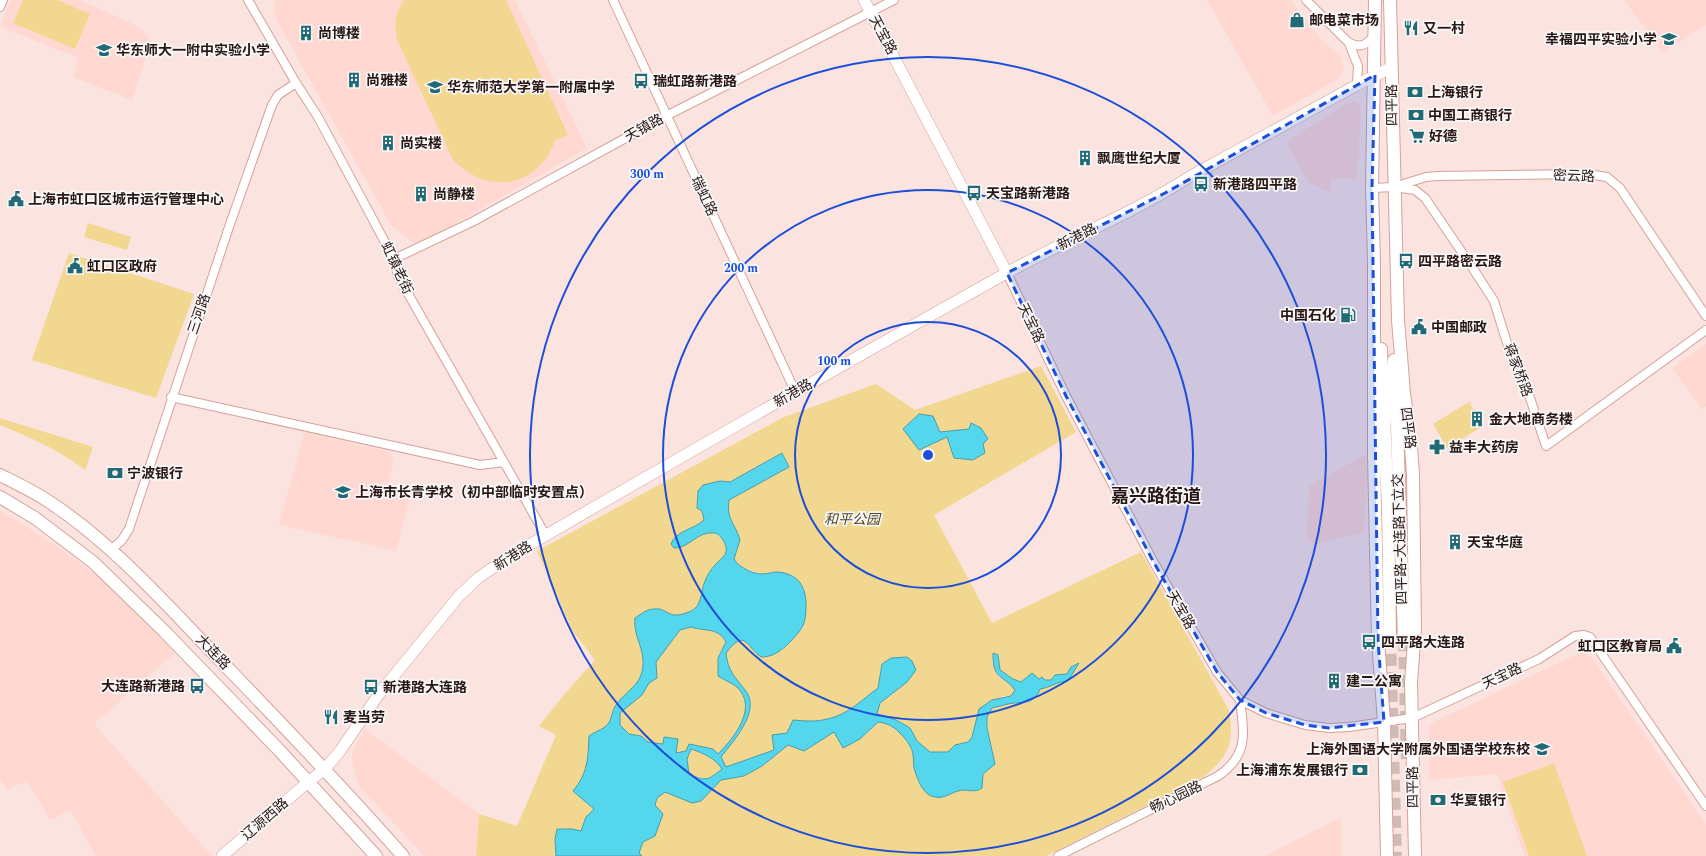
<svg xmlns="http://www.w3.org/2000/svg" width="1706" height="856" font-family="Spectral,'Noto Sans SC',serif">
	<rect width="100%" height="100%" fill="#fbe4e0"/>
	<path fill="#ffd8d1" d="M11,0H80L140,27L151,42L132,100L73,77L79,58L0,27Z
		M275,0H515L587,148L426,240L413,243L391,225L279,25L273,10Z
		M1207,0H1291L1319,37L1341,57L1344,68L1342,73L1336,80L1273,116Z
		M1624,0H1706V25L1663,53Z
		M1353,101L1358,103L1361,109L1357,179H1331V193L1308,182L1286,142L1349,102Z
		M1706,344V406L1702,409L1672,368Z
		M304,432L389,452L394,460L387,489L411,495L396,551L279,525Z
		M1368,453L1364,533L1314,544L1308,539L1307,529L1309,486Z
		M0,510L57,546L98,577L133,609L175,653L94,724L212,856H96L70,810L50,820L27,781L7,790L0,779Z
		M1582,652L1590,655L1706,824V856H1524L1497,774L1429,780V724Z
		M364,728L479,814L476,856H424L360,787L356,778L352,757L353,750L362,735Z
		M1341,817V856H1264Z"/>
	<path fill="#f1d78f" d="M23,0H57L90,14L75,49L13,23Z
		M404,0H506L568,135L555,141C537,189 487,195 453,160L398,42C394,24 394,16 404,0Z
		M88,223L131,237L127,250L84,237Z
		M69,253L194,294L156,398L32,360Z
		M1041,366L1076,432L934,515L992,623L1141,552L1229,710C1235,742 1229,757 1203,777L1046,856H642L639,853L643,842L655,836L663,814L655,805L657,798L665,792L677,796L701,801L721,780L744,776L762,766L788,745L804,751L834,732L844,747L860,738L878,722C887,723 893,726 900,733C904,737 908,741 911,747C919,765 911,784 933,796C941,801 952,792 960,790C965,789 970,790 975,791L981,784L983,774L995,764L987,728V717L992,708L1009,704L1030,702L1040,689C1052,687 1055,682 1068,681L1078,664L1071,667L1067,674L1055,675L1052,680L1040,679L1021,682L1013,679L1000,670L998,655V676L1009,683L1015,690L1011,696H1003L979,709C977,718 976,737 967,742C959,747 958,742 948,752H930L917,741L910,728L905,725L896,720L877,714L880,703L907,682L916,670L882,664L878,688C863,699 846,715 827,719C816,722 804,721 793,720L787,733L774,750L726,767L721,757C730,746 756,715 750,701C745,689 734,680 729,668C727,663 726,658 726,653C738,637 745,637 756,654L781,651L803,628L805,619V590L800,583L772,572L762,574L740,567L734,559L740,540C735,523 727,519 729,500L789,467L782,453L730,482L720,481L702,511L704,520L700,524L678,536V548C691,541 713,523 723,541C725,544 727,548 726,552C725,559 718,561 714,566C712,569 710,573 708,576C704,583 705,590 702,597C698,609 683,618 670,615C667,614 663,611 660,609L634,629C644,654 649,670 630,692C626,696 620,700 616,705C611,711 612,721 605,727C600,730 594,732 589,736C588,758 588,773 573,791L594,809L586,817L581,831L572,829L555,839L556,856H476L479,814L517,826L556,735L539,726L563,696L595,660L572,630L537,551L784,417L876,384L915,410Z
		M1469,402L1483,426L1447,448L1433,424Z
		M0,418L93,447L85,470C56,448 33,439 0,425Z
		M691,627C706,632 718,627 726,642L718,658V676C724,680 732,683 737,687C759,708 733,739 718,755L713,749L689,744L686,751L676,753L665,737L663,744L648,742L641,736L629,734L620,725V713L642,695L649,683L657,678L656,662L680,630Z
		M691,749C704,754 714,758 722,769C708,780 706,782 689,774L687,759Z
		M1554,763L1587,856H1529L1503,782Z"/>
	<path fill="#54d7ed" stroke="#479dac" fill-rule="evenodd" d="M919,414L933,416L940,432L969,429L971,423L981,428L988,439L983,444L985,453L973,460L954,458L947,437L919,450L903,429Z
		M782,453L789,467L729,500C726,519 735,523 740,540L734,559C738,567 753,574 762,574C768,574 772,572 778,572C798,574 806,586 806,605C806,625 803,628 790,642C781,651 773,657 761,657C746,646 745,628 726,653C728,671 734,676 745,690C762,710 734,740 721,757L726,767L774,750L772,735L787,733L793,720C804,721 816,722 827,719C846,716 863,699 878,688L882,664L891,658L907,657L912,661L916,670L907,682L880,703L877,714L896,720L905,725L910,728L917,741L930,752H948L955,745L968,742L972,737L979,709L992,700L1011,696L1015,690C1002,673 993,681 993,653L998,655L1000,670L1013,679L1021,682L1032,673L1039,679L1042,677L1045,680H1051L1055,675L1067,674L1071,667L1079,663L1068,681C1055,682 1052,687 1040,689C1034,706 1022,701 1008,704C1003,705 997,707 992,708L987,717V728L995,764L983,774L982,788C975,794 966,788 958,791C951,793 943,799 935,797C923,796 917,778 914,768C913,762 914,756 912,750C909,743 905,738 900,733C893,726 887,723 878,722L860,739L843,748L834,732L804,751L788,745L762,766L744,776L721,780L701,801L692,803L665,792L657,798L655,805L663,814L655,836L643,842L639,853L642,856H556L555,839L557,829H572L581,831L586,817L594,809L573,791C588,773 588,758 589,736C594,732 599,731 605,727C612,722 611,712 616,705C628,688 644,685 643,660C642,644 633,634 635,618C641,614 647,609 654,609C668,607 667,621 689,612C703,606 700,593 705,581C707,576 711,569 715,565C723,556 731,554 723,540C720,536 718,533 713,533C698,531 688,549 674,548L671,544C675,531 695,529 704,520L702,511L697,508L698,491L703,485L720,481L730,482ZM691,627C706,632 718,627 726,642L718,658V676C724,680 732,683 737,687C759,708 733,739 718,754L713,749L689,744L686,751L676,753L678,739L664,737L663,744L648,742L641,736L629,734L620,725V713L642,695L649,683L657,678L656,662L680,630ZM691,749C703,753 715,758 722,769C708,780 706,782 689,774L687,759Z"/>
	<g fill="none" stroke-linecap="round" stroke-linejoin="round">
		<path stroke="#d1bbb7" stroke-width="12" stroke-dasharray="12 6" stroke-linecap="butt" d="M1390,636L1396,856
			M1404,639L1407,763"/>
		<defs>
			<path id="street" d="M248,0L296,83L318,117L394,259L398,276L546,536
				M613,0L795,391
				M1306,0L1348,42C1360,49 1366,45 1374,36
				M0,7L3,0
				M1349,43L1358,66L1357,85
				M1394,187L1415,190L1425,198L1472,267L1494,301L1507,343L1527,389L1546,446L1706,330
				M1372,188L1394,187L1426,177L1438,176L1588,174L1607,177L1620,188L1706,316
				M394,259L474,221L666,116L894,0
				M1007,273L1066,396L1153,561L1217,672L1240,700L1266,713L1305,725L1329,728L1349,727L1412,718L1539,659L1575,636L1584,635L1590,637L1706,806
				M171,397L480,465L504,462
				M111,550L122,540L129,529L229,227L272,105L278,95L296,83
				M1058,856L1218,776C1249,755 1244,733 1240,700"/>
			<path id="secondary" d="M864,0L1007,273
				M222,856L308,782L325,769L340,751L379,694L459,596L478,578L507,558C671,462 837,368 1003,275C1065,240 1132,214 1191,176L1357,85L1392,67"/>
			<path id="primary" d="M1375,0L1372,188L1374,262V457L1378,640L1384,722L1387,856
				M1390,0L1398,320L1404,393L1411,447L1413,475L1415,628L1411,683L1415,856
				M1381,349L1388,507L1390,636
				M1394,360L1393,392L1397,426L1404,639
				M0,475C16,483 33,491 48,501C111,542 165,603 217,657C280,722 343,788 403,856
				M0,497L35,518L93,562L164,631L279,750L376,856"/>
		</defs>
		<use href="#street" stroke="#d6a198" stroke-width="10"/>
		<use href="#secondary" stroke="#d6a198" stroke-width="12"/>
		<use href="#primary" stroke="#d6a198" stroke-width="14"/>
		<use href="#street" stroke="#fff" stroke-width="8"/>
		<use href="#secondary" stroke="#fff" stroke-width="11"/>
		<use href="#primary" stroke="#fff" stroke-width="12"/>
	</g>
	<path fill="#1d4ed8" fill-opacity="0.2" stroke="#1d4ed8" stroke-width="3" stroke-dasharray="8 5" stroke-linejoin="round" d="M1375,75L1372,188L1378,640L1384,722L1329,728L1305,725L1266,713L1240,700L1217,672L1153,561L1066,396L1007,273L1165,193Z"/>
	<g fill="none" stroke="#1d4ed8" stroke-width="2">
		<circle cx="928" cy="455" r="133"/>
		<circle cx="928" cy="455" r="265"/>
		<circle cx="928" cy="455" r="398"/>
	</g>
	<defs>
		<symbol id="shop-bare" viewBox="-9 -9 18 18"><path d="M-5-2.5h2.3a2.7 3.5 0 0 1 5.4 0H5L5.5 6h-11ZM-1.5-2.5h3a1.5 2.3 0 0 0-3 0Z" fill="#216a75" stroke="#f7f7f7" stroke-width="2.5" paint-order="stroke"/></symbol>
		<symbol id="restaurant-bare" viewBox="-9 -9 18 18"><path d="M-5-6h1v4h1v-4h1v4h1v-4h1v5L-1.5 .5V6h-2V.5L-5-1ZM5-6V6H3V1.5H1.5Q1.5-4 5-6Z" fill="#216a75" stroke="#f7f7f7" stroke-width="2.5" paint-order="stroke"/></symbol>
		<symbol id="building-bare" viewBox="-9 -9 18 18"><path d="M-4-6H4V6H1V3H-1V6H-4ZM-2.5-4.3h1.7v1.8h-1.7ZM.8-4.3h1.7v1.8H.8ZM-2.5-1h1.7V.8h-1.7ZM.8-1h1.7V.8H.8Z" fill="#216a75" stroke="#f7f7f7" stroke-width="2.5" paint-order="stroke"/></symbol>
		<symbol id="school-bare" viewBox="-9 -9 18 18"><path d="M0-5L7-2L0 1L-7-2ZM-4 1L0 2.5L4 1V4Q0 6-4 4Z" fill="#216a75" stroke="#f7f7f7" stroke-width="2.5" paint-order="stroke"/></symbol>
		<symbol id="bus-bare" viewBox="-9 -9 18 18"><path d="M-5-6H5V4H4V6H2V4H-2V6H-4V4H-5ZM-3.5-4V0h7V-4ZM-3.5 1.2v1.5H-2V1.2ZM2 1.2v1.5H3.5V1.2Z" fill="#216a75" stroke="#f7f7f7" stroke-width="2.5" paint-order="stroke"/></symbol>
		<symbol id="bank-bare" viewBox="-9 -9 18 18"><path d="M-6-4H6V4H-6ZM0-2.3a2.3 2.3 0 1 0 0 4.6a2.3 2.3 0 1 0 0-4.6Z" fill="#216a75" stroke="#f7f7f7" stroke-width="2.5" paint-order="stroke"/></symbol>
		<symbol id="supermarket-bare" viewBox="-9 -9 18 18"><path d="M-6-5.5h2.5l.6 2H6L4.5 2H-2.5L-4.4-4H-6ZM-1.5 3.2a1.3 1.3 0 1 0 .1 0ZM3 3.2a1.3 1.3 0 1 0 .1 0Z" fill="#216a75" stroke="#f7f7f7" stroke-width="2.5" paint-order="stroke"/></symbol>
		<symbol id="civic-bare" viewBox="-9 -9 18 18"><path d="M-.6-6.5H3V-4.5H.6V-3L4-1V1h2V6H-6V1h2V-1L-.6-3ZM-1.2 2.5V6h2.4V2.5Z" fill="#216a75" stroke="#f7f7f7" stroke-width="2.5" paint-order="stroke"/></symbol>
		<symbol id="fuel-bare" viewBox="-9 -9 18 18"><path d="M-5.5-6h7V0h2V4h1.3V-2.5L3-4.5l.8-.8L6-3V5H2.5V1h-1V6h-7ZM-4.2-4.7v3.2H.2V-4.7Z" fill="#216a75" stroke="#f7f7f7" stroke-width="2.5" paint-order="stroke"/></symbol>
		<symbol id="pharmacy-bare" viewBox="-9 -9 18 18"><path d="M-2-6h4v4h4v4h-4v4h-4v-4h-4v-4h4Z" fill="#216a75" stroke="#f7f7f7" stroke-width="2.5" paint-order="stroke"/></symbol>
	</defs>
	<g fill-rule="evenodd">
		<use href="#shop-bare" x="1286" y="9" width="22" height="22"/>
		<use href="#restaurant-bare" x="1400" y="17" width="22" height="22"/>
		<use href="#building-bare" x="295" y="22" width="22" height="22"/>
		<use href="#school-bare" x="1658" y="28" width="22" height="22"/>
		<use href="#school-bare" x="93" y="39" width="22" height="22"/>
		<use href="#building-bare" x="343" y="69" width="22" height="22"/>
		<use href="#bus-bare" x="630" y="70" width="22" height="22"/>
		<use href="#school-bare" x="424" y="76" width="22" height="22"/>
		<use href="#bank-bare" x="1404" y="81" width="22" height="22"/>
		<use href="#bank-bare" x="1405" y="104" width="22" height="22"/>
		<use href="#supermarket-bare" x="1406" y="125" width="22" height="22"/>
		<use href="#building-bare" x="377" y="132" width="22" height="22"/>
		<use href="#building-bare" x="1074" y="147" width="22" height="22"/>
		<use href="#bus-bare" x="1190" y="173" width="22" height="22"/>
		<use href="#bus-bare" x="963" y="182" width="22" height="22"/>
		<use href="#building-bare" x="410" y="183" width="22" height="22"/>
		<use href="#civic-bare" x="5" y="188" width="22" height="22"/>
		<use href="#bus-bare" x="1395" y="250" width="22" height="22"/>
		<use href="#civic-bare" x="64" y="255" width="22" height="22"/>
		<use href="#fuel-bare" x="1337" y="304" width="22" height="22"/>
		<use href="#civic-bare" x="1408" y="316" width="22" height="22"/>
		<use href="#building-bare" x="1466" y="408" width="22" height="22"/>
		<use href="#pharmacy-bare" x="1426" y="436" width="22" height="22"/>
		<use href="#bank-bare" x="104" y="462" width="22" height="22"/>
		<use href="#school-bare" x="332" y="481" width="22" height="22"/>
		<use href="#building-bare" x="1444" y="531" width="22" height="22"/>
		<use href="#bus-bare" x="1358" y="631" width="22" height="22"/>
		<use href="#civic-bare" x="1663" y="635" width="22" height="22"/>
		<use href="#building-bare" x="1323" y="670" width="22" height="22"/>
		<use href="#bus-bare" x="186" y="675" width="22" height="22"/>
		<use href="#bus-bare" x="360" y="676" width="22" height="22"/>
		<use href="#restaurant-bare" x="320" y="706" width="22" height="22"/>
		<use href="#school-bare" x="1531" y="738" width="22" height="22"/>
		<use href="#bank-bare" x="1349" y="759" width="22" height="22"/>
		<use href="#bank-bare" x="1427" y="789" width="22" height="22"/>
	</g>
	<g text-anchor="middle" dominant-baseline="central" stroke-width="3.5" stroke-linejoin="round" paint-order="stroke">
		<g font-size="14" font-weight="bold" fill="#2a1714" stroke="#f7f7f7" text-anchor="start">
			<text x="1309" y="20">邮电菜市场</text>
			<text x="1423" y="28">又一村</text>
			<text x="318" y="33">尚博楼</text>
			<text x="1657" y="39" text-anchor="end">幸福四平实验小学</text>
			<text x="116" y="50">华东师大一附中实验小学</text>
			<text x="366" y="80">尚雅楼</text>
			<text x="653" y="81">瑞虹路新港路</text>
			<text x="447" y="87">华东师范大学第一附属中学</text>
			<text x="1427" y="92">上海银行</text>
			<text x="1428" y="115">中国工商银行</text>
			<text x="1429" y="136">好德</text>
			<text x="400" y="143">尚实楼</text>
			<text x="1097" y="158">飘鹰世纪大厦</text>
			<text x="1213" y="184">新港路四平路</text>
			<text x="986" y="193">天宝路新港路</text>
			<text x="433" y="194">尚静楼</text>
			<text x="28" y="199">上海市虹口区城市运行管理中心</text>
			<text x="1418" y="261">四平路密云路</text>
			<text x="87" y="266">虹口区政府</text>
			<text x="1336" y="315" text-anchor="end">中国石化</text>
			<text x="1431" y="327">中国邮政</text>
			<text x="1489" y="419">金大地商务楼</text>
			<text x="1449" y="447">益丰大药房</text>
			<text x="127" y="473">宁波银行</text>
			<text x="355" y="492">上海市长青学校（初中部临时安置点）</text>
			<text x="1467" y="542">天宝华庭</text>
			<text x="1381" y="642">四平路大连路</text>
			<text x="1662" y="646" text-anchor="end">虹口区教育局</text>
			<text x="1346" y="681">建二公寓</text>
			<text x="185" y="686" text-anchor="end">大连路新港路</text>
			<text x="383" y="687">新港路大连路</text>
			<text x="343" y="717">麦当劳</text>
			<text x="1530" y="749" text-anchor="end">上海外国语大学附属外国语学校东校</text>
			<text x="1348" y="770" text-anchor="end">上海浦东发展银行</text>
			<text x="1450" y="800">华夏银行</text>
		</g>
		<g font-size="14" fill="#2a1714" stroke="#f7f7f7">
			<text transform="translate(883 35) rotate(62)">天宝路</text>
			<text transform="translate(1392 105) rotate(-91)">四平路</text>
			<text transform="translate(644 128) rotate(-29)">天镇路</text>
			<text transform="translate(1574 176) rotate(2)">密云路</text>
			<text transform="translate(704 196) rotate(65)">瑞虹路</text>
			<text transform="translate(1077 237) rotate(-27)">新港路</text>
			<text transform="translate(397 268) rotate(65)">虹镇老街</text>
			<text transform="translate(199 314) rotate(-71)">三河路</text>
			<text transform="translate(1031 323) rotate(64)">天宝路</text>
			<text transform="translate(1518 370) rotate(69)">蒋家桥路</text>
			<text transform="translate(793 393) rotate(-30)">新港路</text>
			<text transform="translate(1408 428) rotate(83)">四平路</text>
			<text transform="translate(1400 539) rotate(-92)">四平路-大连路下立交</text>
			<text transform="translate(513 556) rotate(-32)">新港路</text>
			<text transform="translate(1181 610) rotate(60)">天宝路</text>
			<text transform="translate(213 652) rotate(46)">大连路</text>
			<text transform="translate(1502 676) rotate(-25)">天宝路</text>
			<text transform="translate(1413 787) rotate(-91)">四平路</text>
			<text transform="translate(1176 797) rotate(-26)">畅心园路</text>
			<text transform="translate(265 819) rotate(-41)">辽源西路</text>
		</g>
		<g font-size="14" font-style="italic" fill="#52441e" stroke="#f7f7f7">
			<text x="852" y="519">和平公园</text>
		</g>
		<g font-size="18" font-weight="bold" fill="#2a1714" stroke="#f7f7f7">
			<text x="1156" y="496">嘉兴路街道</text>
		</g>
	</g>
	<circle cx="928" cy="455" r="6" fill="#1d4ed8" stroke="#f7f7f7" stroke-width="2"/>
	<g font-size="12" text-anchor="middle" font-weight="bold" fill="#1d4ed8" stroke="#f7f7f7" stroke-width="3.5" stroke-linejoin="round" paint-order="stroke">
		<text x="647" y="178">300 m</text>
		<text x="741" y="272">200 m</text>
		<text x="834" y="365">100 m</text>
	</g>
</svg>
